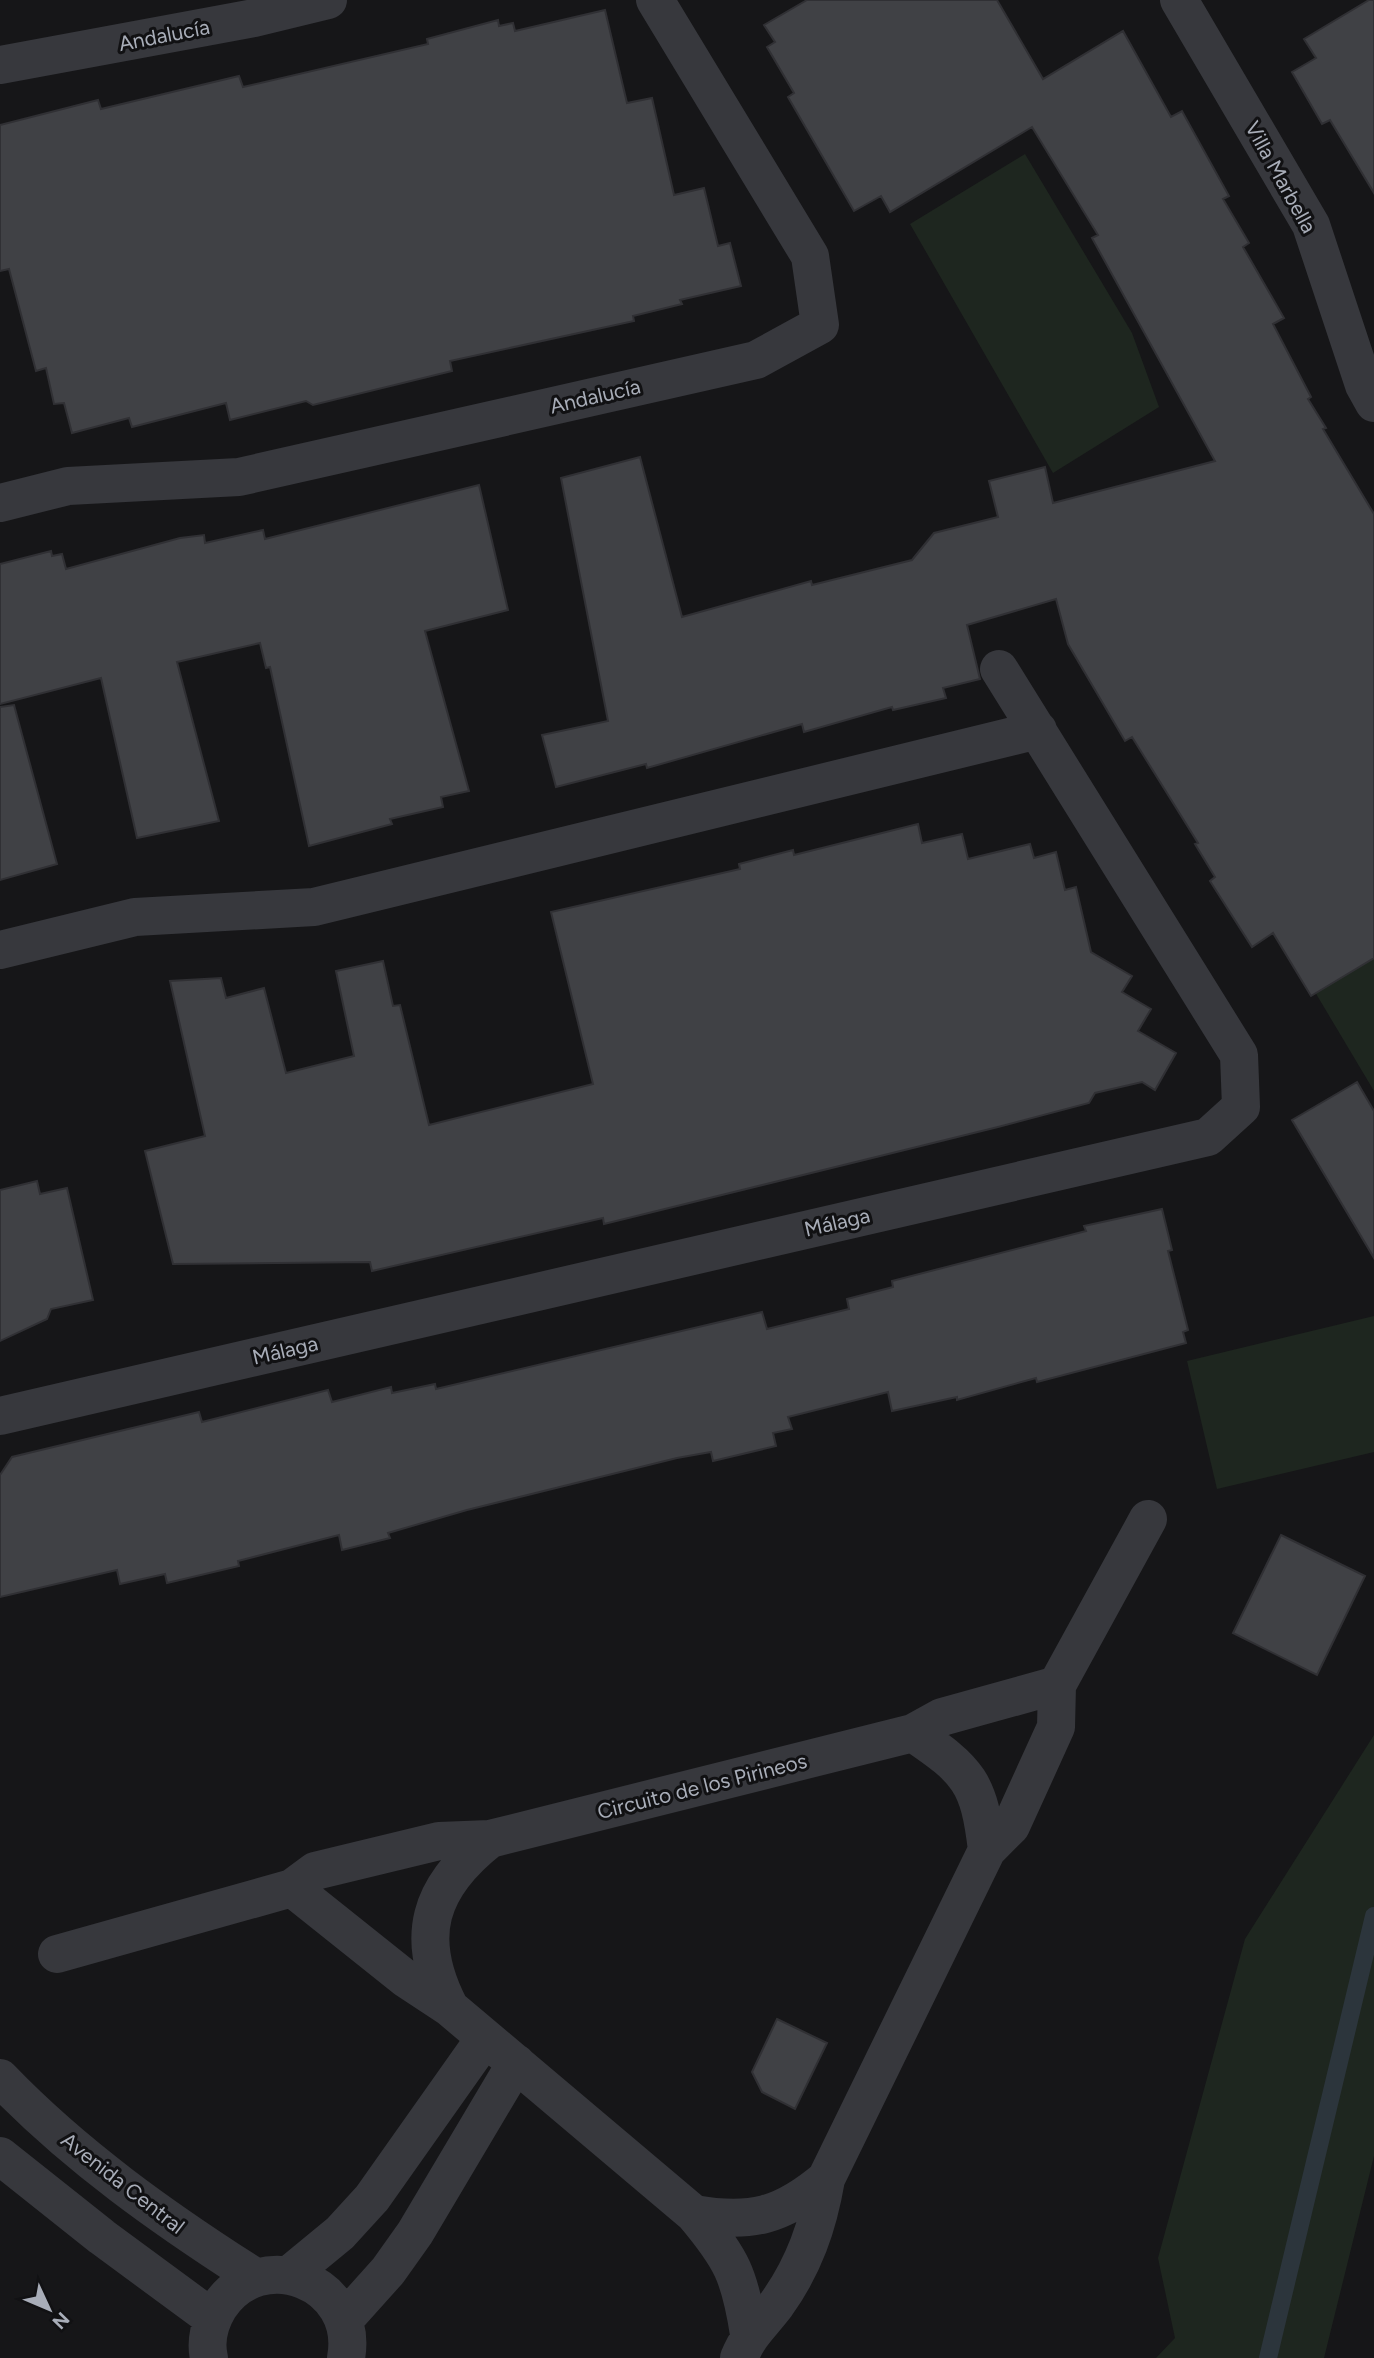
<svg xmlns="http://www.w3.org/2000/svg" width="1374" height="2358" font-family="Figtree,sans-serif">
	<rect width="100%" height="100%" fill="#161618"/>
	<path fill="#1e261f" d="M1025,154L1132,333L1159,407L1053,473L910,224Z
		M1374,957V1091L1315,992Z
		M1374,1316V1452L1217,1489L1187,1361Z
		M1374,1735V2156L1324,2358H1156L1175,2338L1158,2258L1245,1939Z"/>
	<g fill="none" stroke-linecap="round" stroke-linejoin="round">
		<path stroke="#2c353c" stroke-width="18" d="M1268,2358L1374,1916"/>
	</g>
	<path fill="#404145" stroke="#303034" stroke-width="2" d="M807,0H997L1043,79L1123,31L1171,117L1182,111L1229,196L1223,199L1249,243L1243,247L1284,318L1273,324L1311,397L1308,399L1326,428L1323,429L1374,514V958L1311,996L1273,933L1252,947L1210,881L1215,877L1195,844L1198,843L1132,737L1125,741L1068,644L1056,599L967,625L980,679L943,688L946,698L893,710L892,707L804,732L802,724L647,768L646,764L556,787L542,735L608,721L561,478L640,457L682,617L811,581L812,585L912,560L934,533L998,517L989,481L1045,467L1053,503L1215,461L1092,238L1098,235L1032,127L890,212L881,196L854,211L788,97L794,93L767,47L775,42L764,25Z
		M1369,0H1374V193L1330,120L1322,124L1292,72L1316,58L1304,39Z
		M605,10L627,103L652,98L674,195L704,188L718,246L730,243L741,286L680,300L682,304L633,316L634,321L450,361L452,371L313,405L306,401L230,420L226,403L132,427L129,418L72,433L64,403L54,404L46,368L36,371L9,269L0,271V125L98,100L101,109L239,76L243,87L428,44L427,39L498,20L499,26L513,23L515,31Z
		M479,485L508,610L425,631L469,791L441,797L443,807L390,819L392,824L309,846L270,667L266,668L260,643L177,662L219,821L137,838L101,678L0,704V564L51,551L52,556L62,554L66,569L180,538L204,535L205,543L263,530L265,539Z
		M14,705L57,864L0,880V707Z
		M918,824L922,843L962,834L968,859L1030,844L1034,858L1056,852L1065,890L1076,887L1091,952L1132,976L1122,992L1151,1009L1138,1031L1176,1053L1155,1090L1142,1082L1095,1093L1089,1103L998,1127L604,1224L603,1218L372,1271L370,1262L173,1264L145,1151L205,1136L170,981L221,978L226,998L264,988L286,1073L354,1056L336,971L383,961L393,1006L400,1005L429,1125L593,1084L551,912L740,869L739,864L793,850L794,855Z
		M1357,1082L1374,1111V1258L1292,1120Z
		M37,1181L40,1194L67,1188L93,1300L51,1309L47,1319L0,1341V1190Z
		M1162,1209L1172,1250L1168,1251L1188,1330L1183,1332L1186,1343L1037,1382L1036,1378L957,1400V1397L892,1411L888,1392L788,1417L792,1429L773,1433L776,1446L713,1461L711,1452L677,1458L467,1510L388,1533L390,1538L342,1550L339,1535L238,1561L239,1566L167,1583L165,1574L120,1584L117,1570L0,1597V1475L12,1457L199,1412L202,1422L328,1390L332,1402L391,1387L392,1393L435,1384L436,1389L762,1312L767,1329L849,1309L847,1299L893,1287L892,1281L1086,1231L1084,1226Z
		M1281,1535L1365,1576L1317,1675L1233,1633Z
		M777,2019L827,2043L795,2109L762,2092L752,2072Z"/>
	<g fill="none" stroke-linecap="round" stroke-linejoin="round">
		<path stroke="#37383d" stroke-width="38" d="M1179,0L1311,225L1364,385L1374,403
			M0,65L254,18L328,0
			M0,503L68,486L239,477L756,360L820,325L810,256L655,0
			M0,950L135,917L314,907L1038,730
			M0,1416L1208,1137L1241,1107L1239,1055L999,669
			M913,1733C969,1771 979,1782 987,1850
			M292,1888L406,1979L450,2008L694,2214C732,2259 740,2276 749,2334
			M57,1954L292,1888L315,1871L439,1841L490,1839L913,1733L942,1717L1057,1685
			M450,2008C413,1937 429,1887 490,1839
			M0,2078C75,2156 164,2219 255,2277
			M0,2156L102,2237L212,2318
			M694,2214C751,2224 782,2216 826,2179
			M289,2275L340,2233L372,2198L485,2038
			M344,2320L388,2271L415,2233L516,2063
			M209,2358C205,2341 210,2322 219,2307C261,2243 360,2282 346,2358
			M739,2358C750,2332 760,2326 776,2305C804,2266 818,2226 826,2179L987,1850L1011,1826L1056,1727L1057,1685L1148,1519"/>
	</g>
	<g text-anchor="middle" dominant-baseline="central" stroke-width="6" stroke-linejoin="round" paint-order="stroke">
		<g font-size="21" fill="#a8adb8" stroke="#111113">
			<text transform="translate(164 35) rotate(-11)">Andalucía</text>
			<text transform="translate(1281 177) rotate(61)">Villa Marbella</text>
			<text transform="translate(595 396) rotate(-13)">Andalucía</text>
			<text transform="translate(837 1222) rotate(-13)">Málaga</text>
			<text transform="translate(285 1350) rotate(-13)">Málaga</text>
			<text transform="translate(702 1786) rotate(-14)">Circuito de los Pirineos</text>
			<text transform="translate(123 2183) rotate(38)">Avenida Central</text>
		</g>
	</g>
	<g transform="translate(49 2309) rotate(134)" stroke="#111113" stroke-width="5" paint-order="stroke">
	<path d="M0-5L12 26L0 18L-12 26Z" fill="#a8adb8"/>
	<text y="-10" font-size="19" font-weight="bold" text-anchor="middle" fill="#a8adb8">N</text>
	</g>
</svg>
